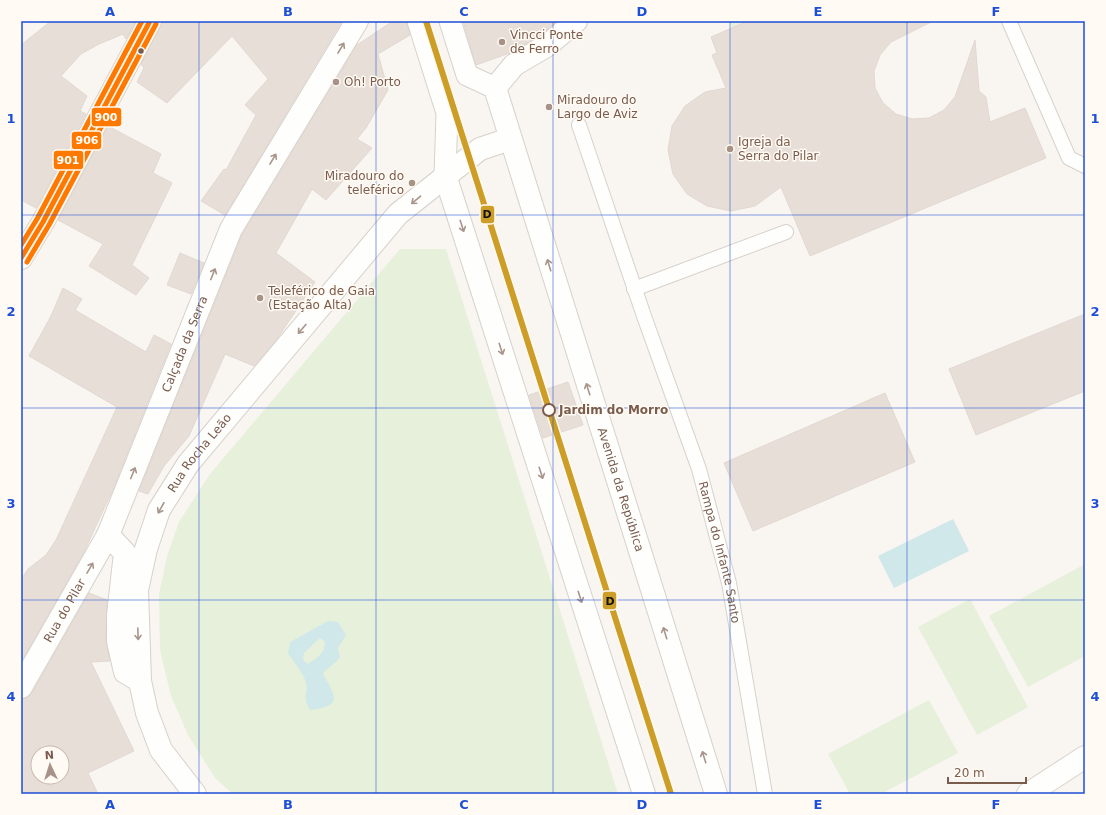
<svg xmlns="http://www.w3.org/2000/svg" width="1106" height="815" font-family="'DejaVu Sans',sans-serif">
	<rect width="100%" height="100%" fill="#f9f5f0"/>
	<path fill="#e7f0db" d="M729,21H748L732,28Z
		M400,249H446L618,794H233L215,778L188,735L171,696L160,650L159,594L167,556L179,522L210,474Z
		M1085,564V656L1028,687L989,616Z
		M970,599L1028,707L977,735L918,627Z
		M929,700L958,753L881,794H850L828,754Z"/>
	<path fill="#d0e8ea" fill-rule="evenodd" d="M953,519L969,551L894,588L878,556Z
		M328,621L338,622L346,635L338,648L340,657C335,664 328,667 323,674C337,698 342,706 310,710C301,695 309,694 306,683C304,673 293,662 288,653L290,642ZM320,638L325,642C325,653 316,659 308,664L303,660L304,653Z"/>
	<path fill="#e6ded7" stroke="#e2d8d2" fill-rule="evenodd" d="M51,21H136L126,39L123,34L99,44L81,54L61,76L87,96L80,111L86,114L36,208L21,200V45Z
		M162,21H342L225,215L201,201L224,169L226,170L256,115L245,105L268,79L232,36L167,103L137,82L144,68L141,64Z
		M393,21H406L410,35L378,54L388,90L366,128L357,139L372,148L326,200L312,189L276,253L315,282L277,339L254,366L225,354L189,436L164,466L148,494L139,491L242,235L357,45Z
		M463,21H557L541,35L510,53L476,65Z
		M748,21H933L891,42L880,55L874,71L875,88L883,103L896,114L912,119L929,118L944,110L955,97L975,40L979,91L986,97L990,122L1025,108L1046,158L810,256L781,187L755,206L731,211L707,206L687,194L673,174L668,150L672,126L685,106L705,92L726,88L712,55L717,53L711,37Z
		M108,126L161,154L153,173L172,183L132,265L149,278L136,295L89,266L103,244L58,220Z
		M180,253L204,263L191,294L167,285Z
		M63,288L82,299L75,310L146,352L154,335L171,344L113,489L85,550L21,662V580L28,569L46,555L56,540L117,407L29,356L51,316Z
		M1085,314V391L976,435L949,369Z
		M568,382L583,425L543,438L529,395Z
		M885,393L915,462L753,531L724,463Z
		M89,593L107,600L106,641L110,661L91,662L134,751L88,773L98,794H21V699L27,698L32,693ZM38,753H62V777H38Z"/>
	<g fill="none" stroke-linecap="round" stroke-linejoin="round">
		<defs>
			<g id="service">
				<path d="M1009,21L1069,158L1085,166"/>
				<path id="s1" d="M579,125L645,319L699,469L729,583L765,794"/>
				<path d="M634,289L786,232"/>
			</g>
			<path id="pedestrian" d="M418,21L447,113L445,175
				M450,21L467,75L495,88"/>
			<g id="minor">
				<path id="s2" d="M576,21L548,45L514,65L495,88L716,794"/>
				<path d="M445,175L644,794"/>
				<path d="M108,535L125,553L118,615V641L125,672L140,681"/>
				<path id="s3" d="M21,687L108,535L231,229L357,21"/>
				<path id="s4" d="M195,794L161,750L147,713L140,681L137,590L146,549L159,510L188,464L398,214L480,149L510,139"/>
			</g>
			<path id="secondary" d="M21,258L43,222L150,21
				M1028,794L1085,757"/>
		</defs>
		<use href="#service" stroke="#d7d1cb" stroke-width="16"/>
		<use href="#pedestrian" stroke="#d7d1cb" stroke-width="23"/>
		<use href="#minor" stroke="#d7d1cb" stroke-width="24"/>
		<use href="#secondary" stroke="#d9d2cb" stroke-width="24"/>
		<use href="#service" stroke="#fefefd" stroke-width="14"/>
		<use href="#pedestrian" stroke="#fefefd" stroke-width="21"/>
		<use href="#minor" stroke="#fefefd" stroke-width="22"/>
		<use href="#secondary" stroke="#fefefd" stroke-width="22"/>
		<defs>
			<path id="bus-1" d="M21,258L43,222L150,21"/>
			<path id="bus-2" d="M27,262L49,225L156,24"/>
			<path id="bus-3" d="M21,245L37,219L142,21"/>
		</defs>
		<use href="#bus-1" stroke="#fffaf3" stroke-width="8"/>
		<use href="#bus-2" stroke="#fffaf3" stroke-width="8"/>
		<use href="#bus-3" stroke="#fffaf3" stroke-width="8"/>
		<use href="#bus-1" stroke="#ff7900" stroke-width="5"/>
		<use href="#bus-2" stroke="#ff7900" stroke-width="5"/>
		<use href="#bus-3" stroke="#ff7900" stroke-width="5"/>
		<defs>
			<path id="rail-1" d="M426,21L671,794"/>
		</defs>
		<use href="#rail-1" stroke="#fffaf3" stroke-width="9"/>
		<use href="#rail-1" stroke="#cd9e27" stroke-width="6"/>
	</g>
	<defs><path id="oneway-shaft" d="M-6 0H5M1.5-3L5.5 0L1.5 3" fill="none" stroke-width="1.6" stroke-linecap="round" stroke-linejoin="round"/></defs>
	<g stroke="#a8958b">
		<use href="#oneway-shaft" transform="translate(341 48) rotate(-59)"/>
		<use href="#oneway-shaft" transform="translate(273 159) rotate(-59)"/>
		<use href="#oneway-shaft" transform="translate(416 200) rotate(140)"/>
		<use href="#oneway-shaft" transform="translate(462 226) rotate(72)"/>
		<use href="#oneway-shaft" transform="translate(549 265) rotate(-107)"/>
		<use href="#oneway-shaft" transform="translate(213 274) rotate(-68)"/>
		<use href="#oneway-shaft" transform="translate(302 329) rotate(130)"/>
		<use href="#oneway-shaft" transform="translate(501 349) rotate(72)"/>
		<use href="#oneway-shaft" transform="translate(588 389) rotate(-107)"/>
		<use href="#oneway-shaft" transform="translate(133 473) rotate(-68)"/>
		<use href="#oneway-shaft" transform="translate(541 473) rotate(72)"/>
		<use href="#oneway-shaft" transform="translate(161 508) rotate(119)"/>
		<use href="#oneway-shaft" transform="translate(90 568) rotate(-60)"/>
		<use href="#oneway-shaft" transform="translate(580 597) rotate(72)"/>
		<use href="#oneway-shaft" transform="translate(665 633) rotate(-107)"/>
		<use href="#oneway-shaft" transform="translate(138 634) rotate(88)"/>
		<use href="#oneway-shaft" transform="translate(704 757) rotate(-107)"/>
	</g>
	<path fill="none" stroke="#1d4ed8" stroke-width="1" stroke-opacity="0.55" d="M199,21V794M376,21V794M553,21V794M730,21V794M907,21V794M21,215H1085M21,408H1085M21,600H1085"/>
	<g fill="#a69286" stroke="#fffaf3" stroke-width="1.5">
		<circle cx="502" cy="42" r="4"/>
		<circle cx="336" cy="82" r="4"/>
		<circle cx="549" cy="107" r="4"/>
		<circle cx="730" cy="149" r="4"/>
		<circle cx="412" cy="183" r="4"/>
		<circle cx="260" cy="298" r="4"/>
	</g>
	<circle fill="#7a5c4d" stroke="#fffaf3" stroke-width="1.5" cx="141" cy="51" r="3.5"/>
	<circle fill="#fffaf3" stroke="#7a5c4d" stroke-width="2" cx="549" cy="410" r="6"/>
	<g text-anchor="middle" dominant-baseline="central" stroke-width="3" stroke-linejoin="round" paint-order="stroke">
		<g font-size="12" fill="#7a5c4d" stroke="#fffaf3" text-anchor="start">
			<text x="510" y="35">Vincci Ponte<tspan x="510" dy="14">de Ferro</tspan></text>
			<text x="344" y="82">Oh! Porto</text>
			<text x="557" y="100">Miradouro do<tspan x="557" dy="14">Largo de Aviz</tspan></text>
			<text x="738" y="142">Igreja da<tspan x="738" dy="14">Serra do Pilar</tspan></text>
			<text x="404" y="176" text-anchor="end">Miradouro do<tspan x="404" dy="14">teleférico</tspan></text>
			<text x="268" y="291">Teleférico de Gaia<tspan x="268" dy="14">(Estação Alta)</tspan></text>
		</g>
		<g font-size="12" fill="#7a5c4d" stroke="#fffaf3">
			<text stroke="none"><textPath href="#s3" startOffset="381">Calçada da Serra</textPath></text>
			<text stroke="none"><textPath href="#s4" startOffset="372">Rua Rocha Leão</textPath></text>
			<text stroke="none"><textPath href="#s2" startOffset="527">Avenida da República</textPath></text>
			<text stroke="none"><textPath href="#s1" startOffset="450">Rampa do Infante Santo</textPath></text>
			<text stroke="none"><textPath href="#s3" startOffset="88">Rua do Pilar</textPath></text>
		</g>
		<g font-size="12" font-weight="bold" fill="#7a5c4d" stroke="#fffaf3" text-anchor="start">
			<text x="559" y="410">Jardim do Morro</text>
		</g>
	</g>
	<g stroke="#fffaf3" stroke-width="1.5">
		<rect x="91" y="107" width="31" height="20" rx="4" fill="#ff7900"/>
		<rect x="71" y="131" width="31" height="19" rx="4" fill="#ff7900"/>
		<rect x="53" y="150" width="31" height="20" rx="4" fill="#ff7900"/>
		<rect x="480" y="205" width="15" height="19" rx="4" fill="#cd9e27"/>
		<rect x="602" y="591" width="15" height="19" rx="4" fill="#cd9e27"/>
	</g>
	<g font-size="11" text-anchor="middle" font-weight="bold" fill="#fff">
		<text x="106" y="121">900</text>
		<text x="87" y="144">906</text>
		<text x="68" y="164">901</text>
	</g>
	<g font-size="11" text-anchor="middle" font-weight="bold" fill="#111">
		<text x="487" y="218">D</text>
		<text x="610" y="605">D</text>
	</g>
	<rect width="1106" height="815" fill="none" stroke="#fffaf3" stroke-width="44"/>
	<g transform="translate(50 765) rotate(356)"><circle r="19" fill="#fffaf3" stroke="#cabbb1"/>
	<path d="M0-3L7 15L0 10L-7 15Z" fill="#a69286"/>
	<text y="-6" font-size="11" font-weight="bold" text-anchor="middle" fill="#7a5c4d">N</text>
	</g>
	<path d="M948 777v6h78v-6" fill="none" stroke="#7a5c4d" stroke-width="2"/>
	<text x="954" y="777" font-size="12" fill="#7a5c4d" stroke="#fffaf3" stroke-width="3" paint-order="stroke">20 m</text>
	<rect x="22" y="22" width="1062" height="771" fill="none" stroke="#1d4ed8" stroke-width="1.5"/>
	<g font-size="13" text-anchor="middle" font-weight="bold" fill="#1d4ed8">
		<text x="110" y="16">A</text>
		<text x="288" y="16">B</text>
		<text x="464" y="16">C</text>
		<text x="642" y="16">D</text>
		<text x="818" y="16">E</text>
		<text x="996" y="16">F</text>
		<text x="11" y="123">1</text>
		<text x="1095" y="123">1</text>
		<text x="11" y="316">2</text>
		<text x="1095" y="316">2</text>
		<text x="11" y="508">3</text>
		<text x="1095" y="508">3</text>
		<text x="11" y="701">4</text>
		<text x="1095" y="701">4</text>
		<text x="110" y="809">A</text>
		<text x="288" y="809">B</text>
		<text x="464" y="809">C</text>
		<text x="642" y="809">D</text>
		<text x="818" y="809">E</text>
		<text x="996" y="809">F</text>
	</g>
</svg>
